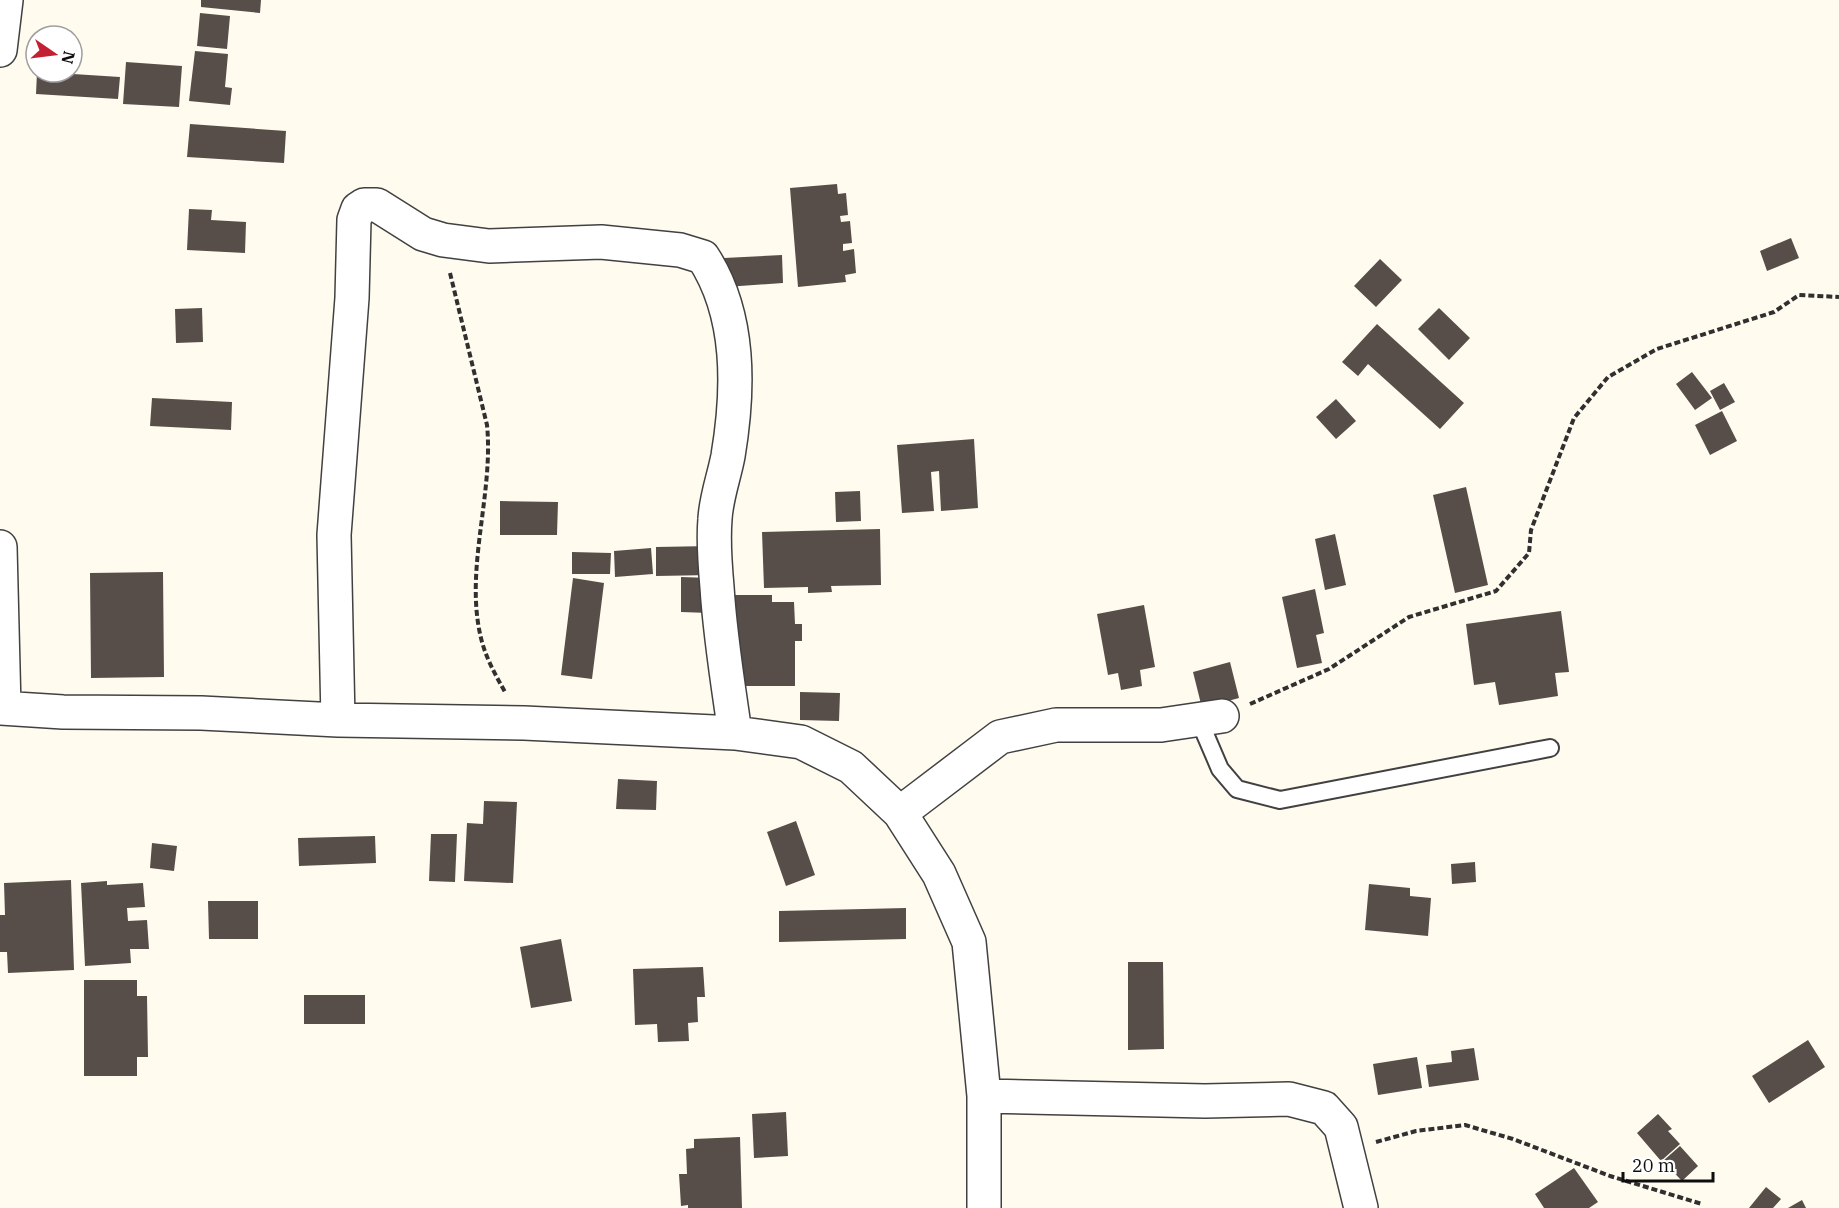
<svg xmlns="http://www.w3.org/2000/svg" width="1839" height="1208" font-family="'IBM Plex Serif',serif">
	<rect width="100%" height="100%" fill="#fffbef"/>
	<path fill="#574e4a" d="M201,0H261L260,13L201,7Z
		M200,13L230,16L227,49L197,46Z
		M195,51L228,54L225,87L232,88L230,105L189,101Z
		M126,62L182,66L179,107L123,104Z
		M37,72H73V74L120,77L118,99L36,94Z
		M190,124L286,131L284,163L187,157Z
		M837,184L838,194L846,193L848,215L840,216L841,222L850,221L852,243L843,244V251L854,249L856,273L845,275L846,282L798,287L790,188Z
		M189,209L212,210L211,220L246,222L245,253L187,250Z
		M1791,238L1799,258L1767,271L1760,251Z
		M782,255L783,283L726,287L724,258Z
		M1380,259L1402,280L1376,307L1354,286Z
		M202,308L203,342L176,343L175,309Z
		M1439,308L1470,338L1449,360L1418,329Z
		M1377,324L1464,403L1440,429L1368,364L1358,376L1342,362Z
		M1692,372L1712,398L1695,410L1676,384Z
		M1724,383L1735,402L1720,410L1710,391Z
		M152,398L232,402L231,430L150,426Z
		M1336,399L1356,421L1336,439L1316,417Z
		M1722,411L1737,441L1710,455L1695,425Z
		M974,439L978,508L941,511L939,471L931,472L934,511L902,513L897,445Z
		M1466,487L1488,585L1455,593L1433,495Z
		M860,491L861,521L836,522L835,492Z
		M500,501L558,502L557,535H500Z
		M880,529L881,585L831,586L832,592L808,593V587L764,588L762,532Z
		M1335,534L1346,585L1325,590L1315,539Z
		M711,546V575L656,576V547Z
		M651,548L653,574L615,577L614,551Z
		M572,552L611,553L610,574H572Z
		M163,572L164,677L91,678L90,573Z
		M681,577L710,578L709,613L681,612Z
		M573,578L604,583L592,679L561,675Z
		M1315,589L1324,633L1316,635L1322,663L1297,668L1282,597Z
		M735,595H772V602H794L795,624H802V641H795V686H735Z
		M1144,605L1155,667L1140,670L1142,686L1121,690L1118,673L1108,675L1097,614Z
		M1561,611L1569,672L1555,673L1558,696L1499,705L1495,682L1474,685L1466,624Z
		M1230,662L1239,698L1202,708L1193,672Z
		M800,692L840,693L839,721L800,720Z
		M618,779L657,781L656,810L616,809Z
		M484,801L517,802L513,883L464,881L467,823L483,824Z
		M796,821L815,875L786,886L767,832Z
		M431,834H457L455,882L429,881Z
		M375,836L376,863L299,866L298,838Z
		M152,843L177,846L174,871L150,868Z
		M1475,862L1476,882L1452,884L1451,864Z
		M71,880L74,970L8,973L7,952H0V915H5L4,883Z
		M107,881V885L143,883L145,907L127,908L128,921L147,920L149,949H130L131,963L85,966L81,883Z
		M1369,884L1410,888V896L1431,898L1428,936L1365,930Z
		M208,901H258V939H209Z
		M906,908V939L779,942V911Z
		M561,939L572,1001L531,1008L520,947Z
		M1128,962H1163L1164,1049L1128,1050Z
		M703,967L705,997H697L698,1022L688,1023L689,1041L658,1042L657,1024L635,1025L633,969Z
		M84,980H137V996H147L148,1057H137V1076H84Z
		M304,995H365V1024H304Z
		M1808,1040L1825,1067L1769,1103L1752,1076Z
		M1474,1048L1479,1080L1429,1087L1426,1065L1452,1062L1451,1051Z
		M1417,1057L1422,1088L1378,1095L1373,1064Z
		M786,1112L788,1156L754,1158L752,1114Z
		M1658,1114L1672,1129L1668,1131L1680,1144L1661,1161L1637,1133Z
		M740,1137L742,1208H688V1205L681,1206L679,1174H687L686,1149L694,1148V1139Z
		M1680,1146L1698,1166L1682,1181L1663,1161Z
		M1574,1168L1598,1202L1589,1208H1544L1535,1194Z
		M1766,1187L1781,1199L1773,1208H1749Z
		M1802,1200L1806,1208H1788Z"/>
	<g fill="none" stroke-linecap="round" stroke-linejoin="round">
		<defs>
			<path id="service" d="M1199,720L1220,769L1237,789L1280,800L1550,748"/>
			<path id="minor" d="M0,50L6,0
				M0,547L4,708
				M0,708L63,712L201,713L338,720L524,723L735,733L801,742L851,767L900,813L939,874L969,942L984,1096V1208
				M338,720L334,535L352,298L354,220L358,209L364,205H377L423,234L443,240L489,246L601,242L680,250L703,257C741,315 739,390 728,456C724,477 716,498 715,519C713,542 715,565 717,587C720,636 728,684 735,733
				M900,813L1000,737L1056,725H1161L1222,716
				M984,1096L1205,1101L1289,1099L1324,1108L1341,1127L1361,1208"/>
		</defs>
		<use href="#service" stroke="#414141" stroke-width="20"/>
		<use href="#minor" stroke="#414141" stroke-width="36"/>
		<path stroke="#303030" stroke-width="4" stroke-dasharray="6 3" stroke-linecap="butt" d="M450,273L487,425C494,496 463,572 482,642C487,660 496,676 505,692
			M1250,704L1329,669L1409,617L1496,591L1529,553L1531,530L1574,418L1608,377L1657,349L1774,312L1799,295L1839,297
			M1376,1142L1416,1131L1465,1125L1513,1139L1610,1176L1702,1204"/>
		<use href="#service" stroke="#fff" stroke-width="16"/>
		<use href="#minor" stroke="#fff" stroke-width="33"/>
	</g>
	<g transform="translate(54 54) rotate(104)"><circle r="28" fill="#ffffff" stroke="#9f9f9f" stroke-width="1.5"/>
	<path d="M0-4.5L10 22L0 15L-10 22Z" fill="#c42033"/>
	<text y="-9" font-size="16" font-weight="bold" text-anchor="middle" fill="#0e0e0e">N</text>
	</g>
	<path d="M1623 1172v9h90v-9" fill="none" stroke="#0e0e0e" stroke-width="3"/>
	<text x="1632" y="1172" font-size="18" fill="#0e0e0e" stroke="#ffffff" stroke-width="4.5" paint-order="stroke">20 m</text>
</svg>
